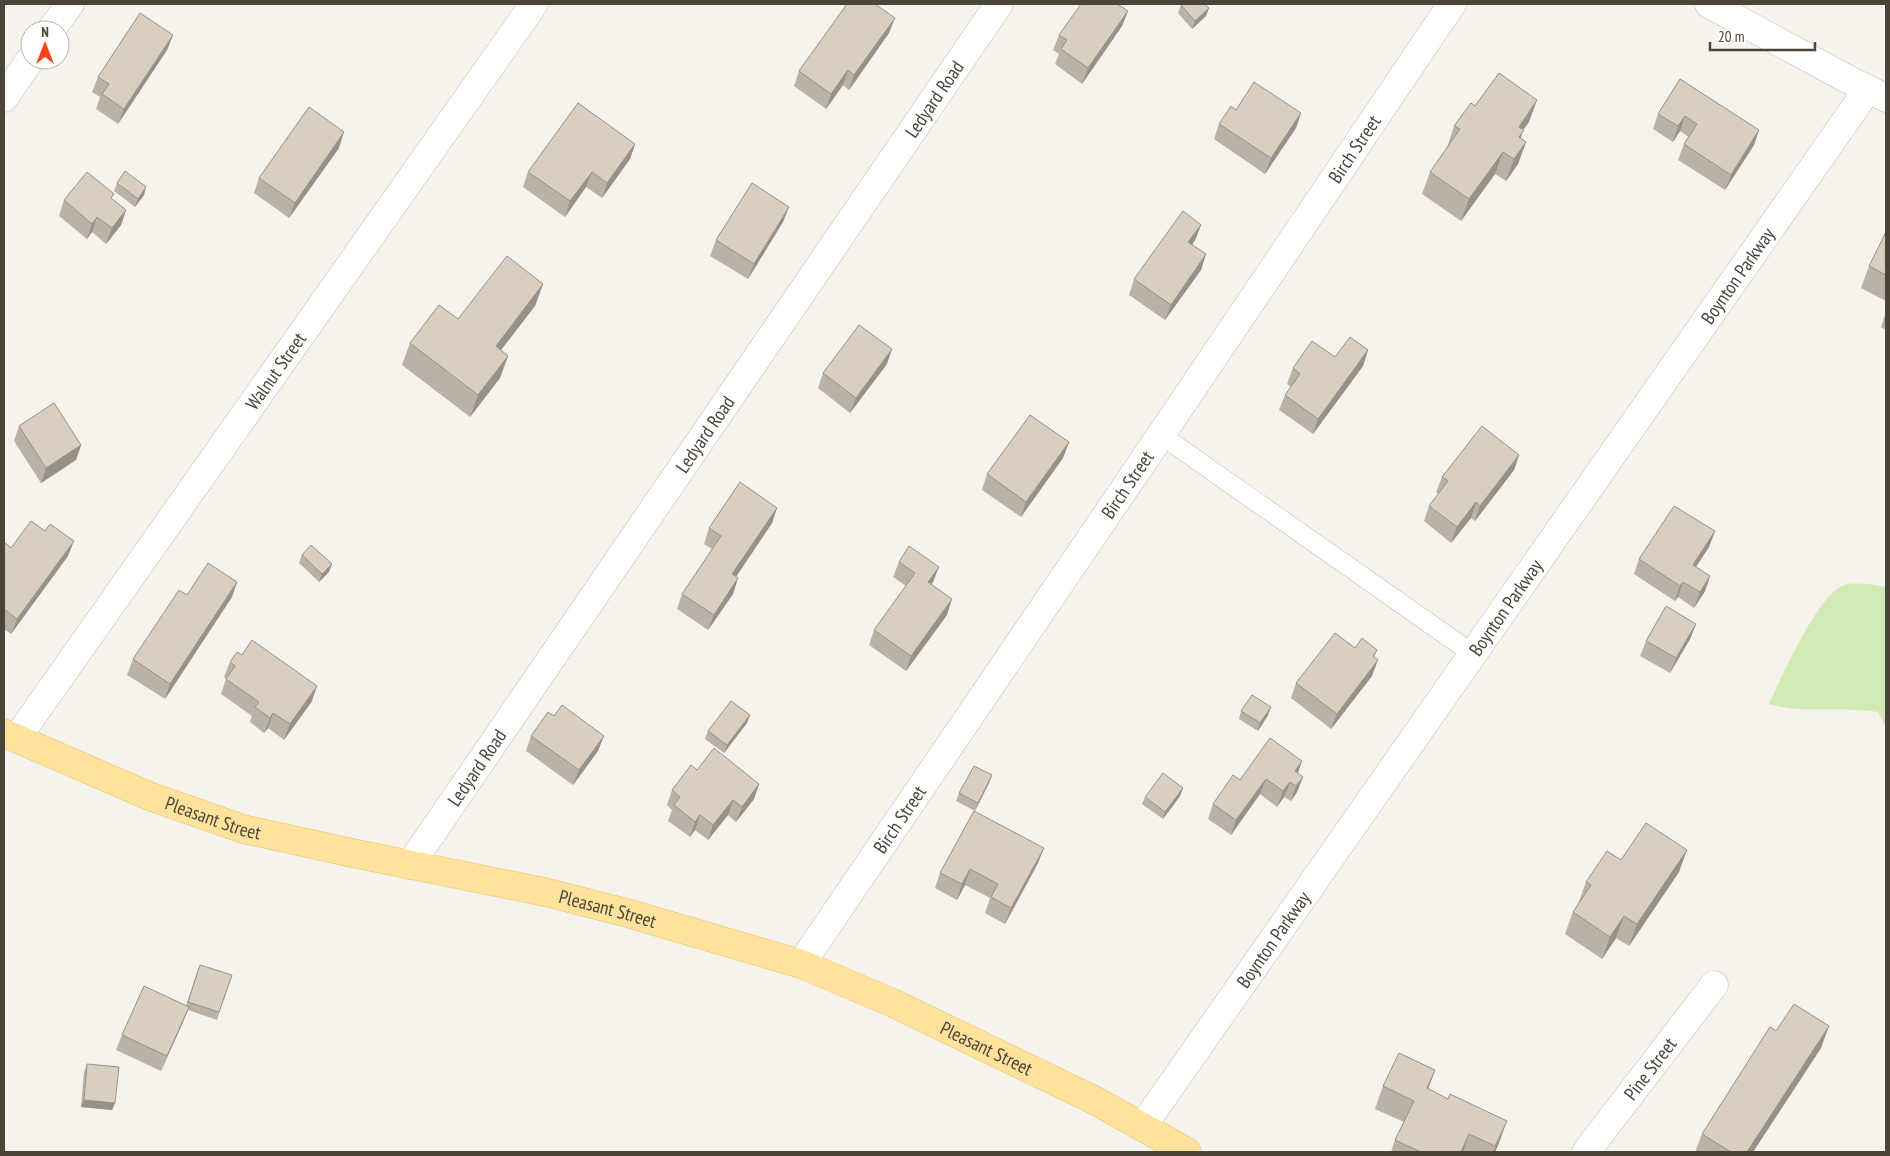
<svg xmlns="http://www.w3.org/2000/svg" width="1890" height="1156" font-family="'PT Sans Narrow',sans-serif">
	<rect width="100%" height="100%" fill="#f6f3ec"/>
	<path fill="#d2eab5" d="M1869,584L1886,587V728L1878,712C1842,706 1804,714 1769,704C1781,678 1817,597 1842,586C1849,582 1861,584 1869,584Z"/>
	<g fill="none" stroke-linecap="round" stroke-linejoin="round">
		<defs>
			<path id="service" d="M1161,435L1473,654"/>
			<g id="minor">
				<path d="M1709,4L1851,81L1886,98"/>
				<path d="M51,30L70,4"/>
				<path d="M4,98L30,60"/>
				<path id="s1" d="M17,738L534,4"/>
				<path id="s2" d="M410,865L999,4"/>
				<path id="s3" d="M801,964L1161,435L1452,4"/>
				<path id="s4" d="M1142,1127L1868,89"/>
				<path id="s5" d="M1586,1152L1714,985"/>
			</g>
			<g id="primary">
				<path id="s6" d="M4,733L149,796L243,829L357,854L545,892L627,913L801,964L893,1003L1096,1101L1187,1152"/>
			</g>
		</defs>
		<use href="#service" stroke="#c2bbae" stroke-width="20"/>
		<use href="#minor" stroke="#c2bbae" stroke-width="29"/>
		<use href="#primary" stroke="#e6c16a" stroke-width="29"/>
		<use href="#service" stroke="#fff" stroke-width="19"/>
		<use href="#minor" stroke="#fff" stroke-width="28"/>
		<use href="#primary" stroke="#ffe39c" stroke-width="28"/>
	</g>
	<path fill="#bab2a6" d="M1181,5L1209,8L1206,16L1192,29L1178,13Z
		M1128,11L1122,26L1082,84L1055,64L1059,54L1053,50L1059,35Z
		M889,33L849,90L843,85L826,109L794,86L799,71Z
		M173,35L167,50L118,124L96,109L100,97L92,92L98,77Z
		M1680,79L1759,130L1754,145L1725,190L1678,160L1684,144L1689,137L1680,131L1673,142L1653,129L1658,114Z
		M1475,106L1529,122L1523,130L1521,138L1526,142L1518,164L1506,181L1495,174L1461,221L1422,194L1430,172L1447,148L1454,126Z
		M1236,110L1301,113L1296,128L1265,174L1214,139L1219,124Z
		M635,144L630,159L602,198L586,187L565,217L523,187L528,172Z
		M339,148L289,218L254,193L259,178Z
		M117,183L144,195L135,207L114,191Z
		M112,199L126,210L121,225L106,244L92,232L87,239L59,216L64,200Z
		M789,207L783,222L748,279L710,256L716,240Z
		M1201,225L1195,240L1192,245L1206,254L1201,270L1165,320L1129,295L1134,279Z
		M1886,232V301L1861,288L1869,266Z
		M543,284L535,306L501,350L508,356L500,378L470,417L402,365L410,343Z
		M1886,312V330L1881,327Z
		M1368,350L1363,366L1313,434L1279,410L1285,395L1291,387L1287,384L1293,368L1335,357Z
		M887,364L850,413L818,388L823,373Z
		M19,426L81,445L76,460L41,483L14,441Z
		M1069,442L1063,458L1021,517L982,490L987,474Z
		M1519,455L1514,470L1475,521L1471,518L1451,543L1424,521L1429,506L1439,494L1436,492L1442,477Z
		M777,508L772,523L736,577L738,578L733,594L708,630L677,609L682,594L712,549L704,544L709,528Z
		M1715,531L1709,547L1696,567L1710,576L1705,591L1694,608L1678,597L1675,601L1634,574L1639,559Z
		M4,542L11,548L68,556L11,634L4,629Z
		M302,555L329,572L319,582L299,563Z
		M899,562L933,582L932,584L947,615L906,671L869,645L874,630L906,586L893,577Z
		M237,582L232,597L165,699L127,675L133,659L187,595Z
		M1696,624L1690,639L1670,673L1640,656L1646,641Z
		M1355,648L1377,650L1374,658L1372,676L1331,729L1291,698L1296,683Z
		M230,662L312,701L284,740L268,728L264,733L250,722L252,716L221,694L226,679L224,677Z
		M1241,711L1268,715L1258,731L1239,719Z
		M750,715L747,723L724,753L705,739L708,731Z
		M531,736L598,751L573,785L526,751Z
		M697,770L759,784L754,799L736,822L728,815L708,840L695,830L690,837L668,821L672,810L667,805L672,790Z
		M1298,773L1303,777L1297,792L1291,801L1284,797L1277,807L1260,794L1231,835L1208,819L1213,804L1240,780Z
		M992,775L989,783L975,811L956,801L959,793Z
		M1183,788L1180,796L1163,819L1142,804L1145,797Z
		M1621,860L1679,872L1629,946L1616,938L1602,959L1565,934L1573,912L1578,904L1586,882Z
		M1038,863L1005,924L985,913L990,898L965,885L957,900L935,888L940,873Z
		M197,972L232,975L217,1020L188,1010L183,1022L161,1071L116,1050L122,1035L186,1006Z
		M1776,1031L1821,1048L1753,1152H1695L1702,1134Z
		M87,1064L115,1103L112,1110L81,1107L84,1072Z
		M1435,1070L1428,1089L1499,1143L1495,1152H1391L1395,1140L1404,1122L1375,1109L1383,1086Z"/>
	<path fill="#979187" d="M1209,8L1206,16L1192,29L1195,21Z
		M1128,11L1122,26L1082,84L1088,68Z
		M895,18L889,33L849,90L854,75Z
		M173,35L167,50L118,124L124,109Z
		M848,70L843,85L826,109L831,94Z
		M1537,100L1529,122L1523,130L1516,152L1511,159L1519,137V127Z
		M1301,113L1296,128L1265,174L1271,158Z
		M1685,116L1680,131L1673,142L1678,126Z
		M1759,130L1754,145L1725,190L1731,175Z
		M344,132L339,148L289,218L295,203Z
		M1526,142L1518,164L1506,181L1514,159Z
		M635,144L630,159L602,198L607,183Z
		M1503,152L1495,174L1461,221L1469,199Z
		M592,172L586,187L565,217L570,201Z
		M146,187L144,195L135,207L138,199Z
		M789,207L783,222L748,279L754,264Z
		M126,210L121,225L106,244L112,228Z
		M97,217L92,232L87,239L92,224Z
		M1201,225L1195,240L1183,257L1188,242Z
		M1206,254L1201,270L1165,320L1171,305Z
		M543,284L535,306L487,368L496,346Z
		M892,349L887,364L850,413L856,398Z
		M1368,350L1363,366L1313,434L1318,419Z
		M508,356L500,378L470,417L478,395Z
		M1069,442L1063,458L1021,517L1026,502Z
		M81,445L76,460L41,483L46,468Z
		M1519,455L1514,470L1475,521L1480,506Z
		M1476,502L1471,518L1451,543L1457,527Z
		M777,508L772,523L727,590L732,574Z
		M1715,531L1709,547L1687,580L1693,565Z
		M74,541L68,556L11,634L17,619Z
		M332,564L329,572L319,582L322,574Z
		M939,567L933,582L922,597L928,582Z
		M1710,576L1705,591L1694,608L1700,592Z
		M738,578L733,594L708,630L714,615Z
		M237,582L232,597L165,699L170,684Z
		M1683,582L1678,597L1675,601L1680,586Z
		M952,599L947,615L906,671L911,656Z
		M1696,624L1690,639L1670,673L1676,658Z
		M1378,660L1372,676L1331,729L1337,714Z
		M317,686L312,701L284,740L290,724Z
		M1271,707L1268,715L1258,731L1260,723Z
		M273,713L268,728L264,733L270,718Z
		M750,715L747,723L724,753L727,745Z
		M604,736L598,751L573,785L579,770Z
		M1302,761L1297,776L1295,771Z
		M992,775L989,783L975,811L978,803Z
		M1303,777L1297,792L1291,801L1296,786Z
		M1266,779L1260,794L1231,835L1236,820Z
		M1290,782L1284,797L1277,807L1283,791Z
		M759,784L754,799L736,822L742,807Z
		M1183,788L1180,796L1163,819L1165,812Z
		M733,800L728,815L708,840L713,825Z
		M700,815L695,830L690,837L695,822Z
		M1044,848L1038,863L1005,924L1011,908Z
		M1687,850L1679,872L1629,946L1637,924Z
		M970,869L965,885L957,900L962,884Z
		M1624,916L1616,938L1602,959L1610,937Z
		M189,1007L183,1022L161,1071L167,1056Z
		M1829,1026L1821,1048L1753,1152H1747Z
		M1435,1070L1427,1092V1088Z
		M84,1100L115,1103L112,1110L81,1107Z
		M1507,1121L1499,1143L1495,1152H1493Z
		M1469,1134L1463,1152H1461Z"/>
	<path fill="#d8cfc1" stroke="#979187" d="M847,4H875L895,18L854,75L848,70L831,94L799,71Z
		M1081,4H1117L1128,11L1088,68L1061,49L1067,40L1059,35Z
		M1182,4H1204L1209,8L1195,21L1181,5Z
		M140,13L173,35L124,109L102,94L109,84L98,77Z
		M1499,73L1537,100L1519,127L1524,130L1519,137L1526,142L1514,159L1503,152L1469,199L1430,172L1460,129L1454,126L1471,103L1475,106Z
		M1680,79L1759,130L1731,175L1684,144L1697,124L1685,116L1678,126L1658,114Z
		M1254,82L1301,113L1271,158L1219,124L1231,106L1236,110Z
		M578,103L635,144L607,183L592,172L570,201L528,172Z
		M309,107L344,132L295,203L259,178Z
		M125,171L146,187L138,199L117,183Z
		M87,172L114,194L111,198L126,210L112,228L97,217L92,224L64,200Z
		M752,183L789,207L754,264L716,240Z
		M1183,211L1201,225L1188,242L1206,254L1171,305L1134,279Z
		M1886,232V275L1869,266Z
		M507,256L543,284L496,346L508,356L478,395L410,343L439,305L458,319Z
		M859,325L892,349L856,398L823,373Z
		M1350,337L1368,350L1318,419L1285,395L1300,374L1293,368L1312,341L1335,357Z
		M54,403L81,445L46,468L19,426Z
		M1030,415L1069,442L1026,502L987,474Z
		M1482,426L1519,455L1480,506L1476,502L1457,527L1429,506L1448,481L1442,477Z
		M740,482L777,508L732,574L738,578L714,615L682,594L721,536L709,528Z
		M1674,506L1715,531L1693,565L1710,576L1700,592L1683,582L1680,586L1639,559Z
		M31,521L45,531L50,524L74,541L17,619L4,609V542L11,548Z
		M311,545L332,564L322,574L302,555Z
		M909,546L939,567L928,582L952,599L911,656L874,630L915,573L899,562Z
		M208,563L237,582L170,684L133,659L179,590L187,595Z
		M1666,606L1696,624L1676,658L1646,641Z
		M1335,633L1355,648L1362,638L1377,650L1373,656L1378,660L1337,714L1296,683Z
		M252,640L317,686L290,724L273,713L270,718L255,707L259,702L226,679L235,666L230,662L237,652L242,655Z
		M1252,695L1271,707L1260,723L1241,711Z
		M731,701L750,715L727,745L708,731Z
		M562,705L604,736L579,770L531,736L548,712L554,716Z
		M1270,738L1302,761L1295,771L1303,777L1296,786L1290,782L1283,791L1266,779L1236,820L1213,804L1233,775L1240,780Z
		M714,748L759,784L742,807L733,800L713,825L700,815L695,822L674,805L680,797L672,790L691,765L697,770Z
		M974,766L992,775L978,803L959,793Z
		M1163,773L1183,788L1165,812L1145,797Z
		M974,811L1044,848L1011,908L991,897L998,884L970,869L962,884L940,873Z
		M1646,823L1687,850L1637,924L1624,916L1610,937L1573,912L1591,885L1586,882L1607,851L1621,860Z
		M200,965L232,975L219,1012L188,1002Z
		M144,986L189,1007L167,1056L122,1035Z
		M1794,1004L1829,1026L1747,1152H1731L1702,1134L1770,1027L1776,1031Z
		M1399,1053L1435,1070L1427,1088L1448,1099L1450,1094L1507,1121L1495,1146L1469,1134L1461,1152H1421L1395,1140L1414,1101L1383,1086Z
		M87,1064L119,1067L115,1103L84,1100Z"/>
	<g text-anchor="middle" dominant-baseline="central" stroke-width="5" stroke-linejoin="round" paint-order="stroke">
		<g font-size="19" fill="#4b4439" stroke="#fff">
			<text stroke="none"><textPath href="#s2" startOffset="928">Ledyard Road</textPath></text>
			<text stroke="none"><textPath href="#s3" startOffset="985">Birch Street</textPath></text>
			<text stroke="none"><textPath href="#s4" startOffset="1039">Boynton Parkway</textPath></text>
			<text stroke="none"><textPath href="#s1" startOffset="449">Walnut Street</textPath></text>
			<text stroke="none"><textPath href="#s2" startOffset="522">Ledyard Road</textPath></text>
			<text stroke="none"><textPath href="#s3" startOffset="580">Birch Street</textPath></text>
			<text stroke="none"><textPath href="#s4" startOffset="634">Boynton Parkway</textPath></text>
			<text stroke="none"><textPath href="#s2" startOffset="118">Ledyard Road</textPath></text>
			<text stroke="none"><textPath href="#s6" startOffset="226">Pleasant Street</textPath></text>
			<text stroke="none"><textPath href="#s3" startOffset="175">Birch Street</textPath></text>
			<text stroke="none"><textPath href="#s6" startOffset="631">Pleasant Street</textPath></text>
			<text stroke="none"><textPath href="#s4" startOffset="229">Boynton Parkway</textPath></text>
			<text stroke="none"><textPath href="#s6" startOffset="1036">Pleasant Street</textPath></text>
			<text stroke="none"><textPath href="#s5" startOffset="105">Pine Street</textPath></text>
		</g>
	</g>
	<rect width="1890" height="1156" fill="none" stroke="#4b4439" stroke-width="10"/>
	<g transform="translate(45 45)"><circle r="24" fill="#ffffff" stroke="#b7b4b0"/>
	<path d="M0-4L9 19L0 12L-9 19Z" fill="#fc3f1d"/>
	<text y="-8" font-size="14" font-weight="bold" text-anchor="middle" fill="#4b4439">N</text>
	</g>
	<path d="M1710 42v8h105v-8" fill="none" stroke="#4b4439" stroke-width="2.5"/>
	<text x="1718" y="42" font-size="15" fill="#4b4439" stroke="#ffffff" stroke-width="4" paint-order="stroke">20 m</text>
</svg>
